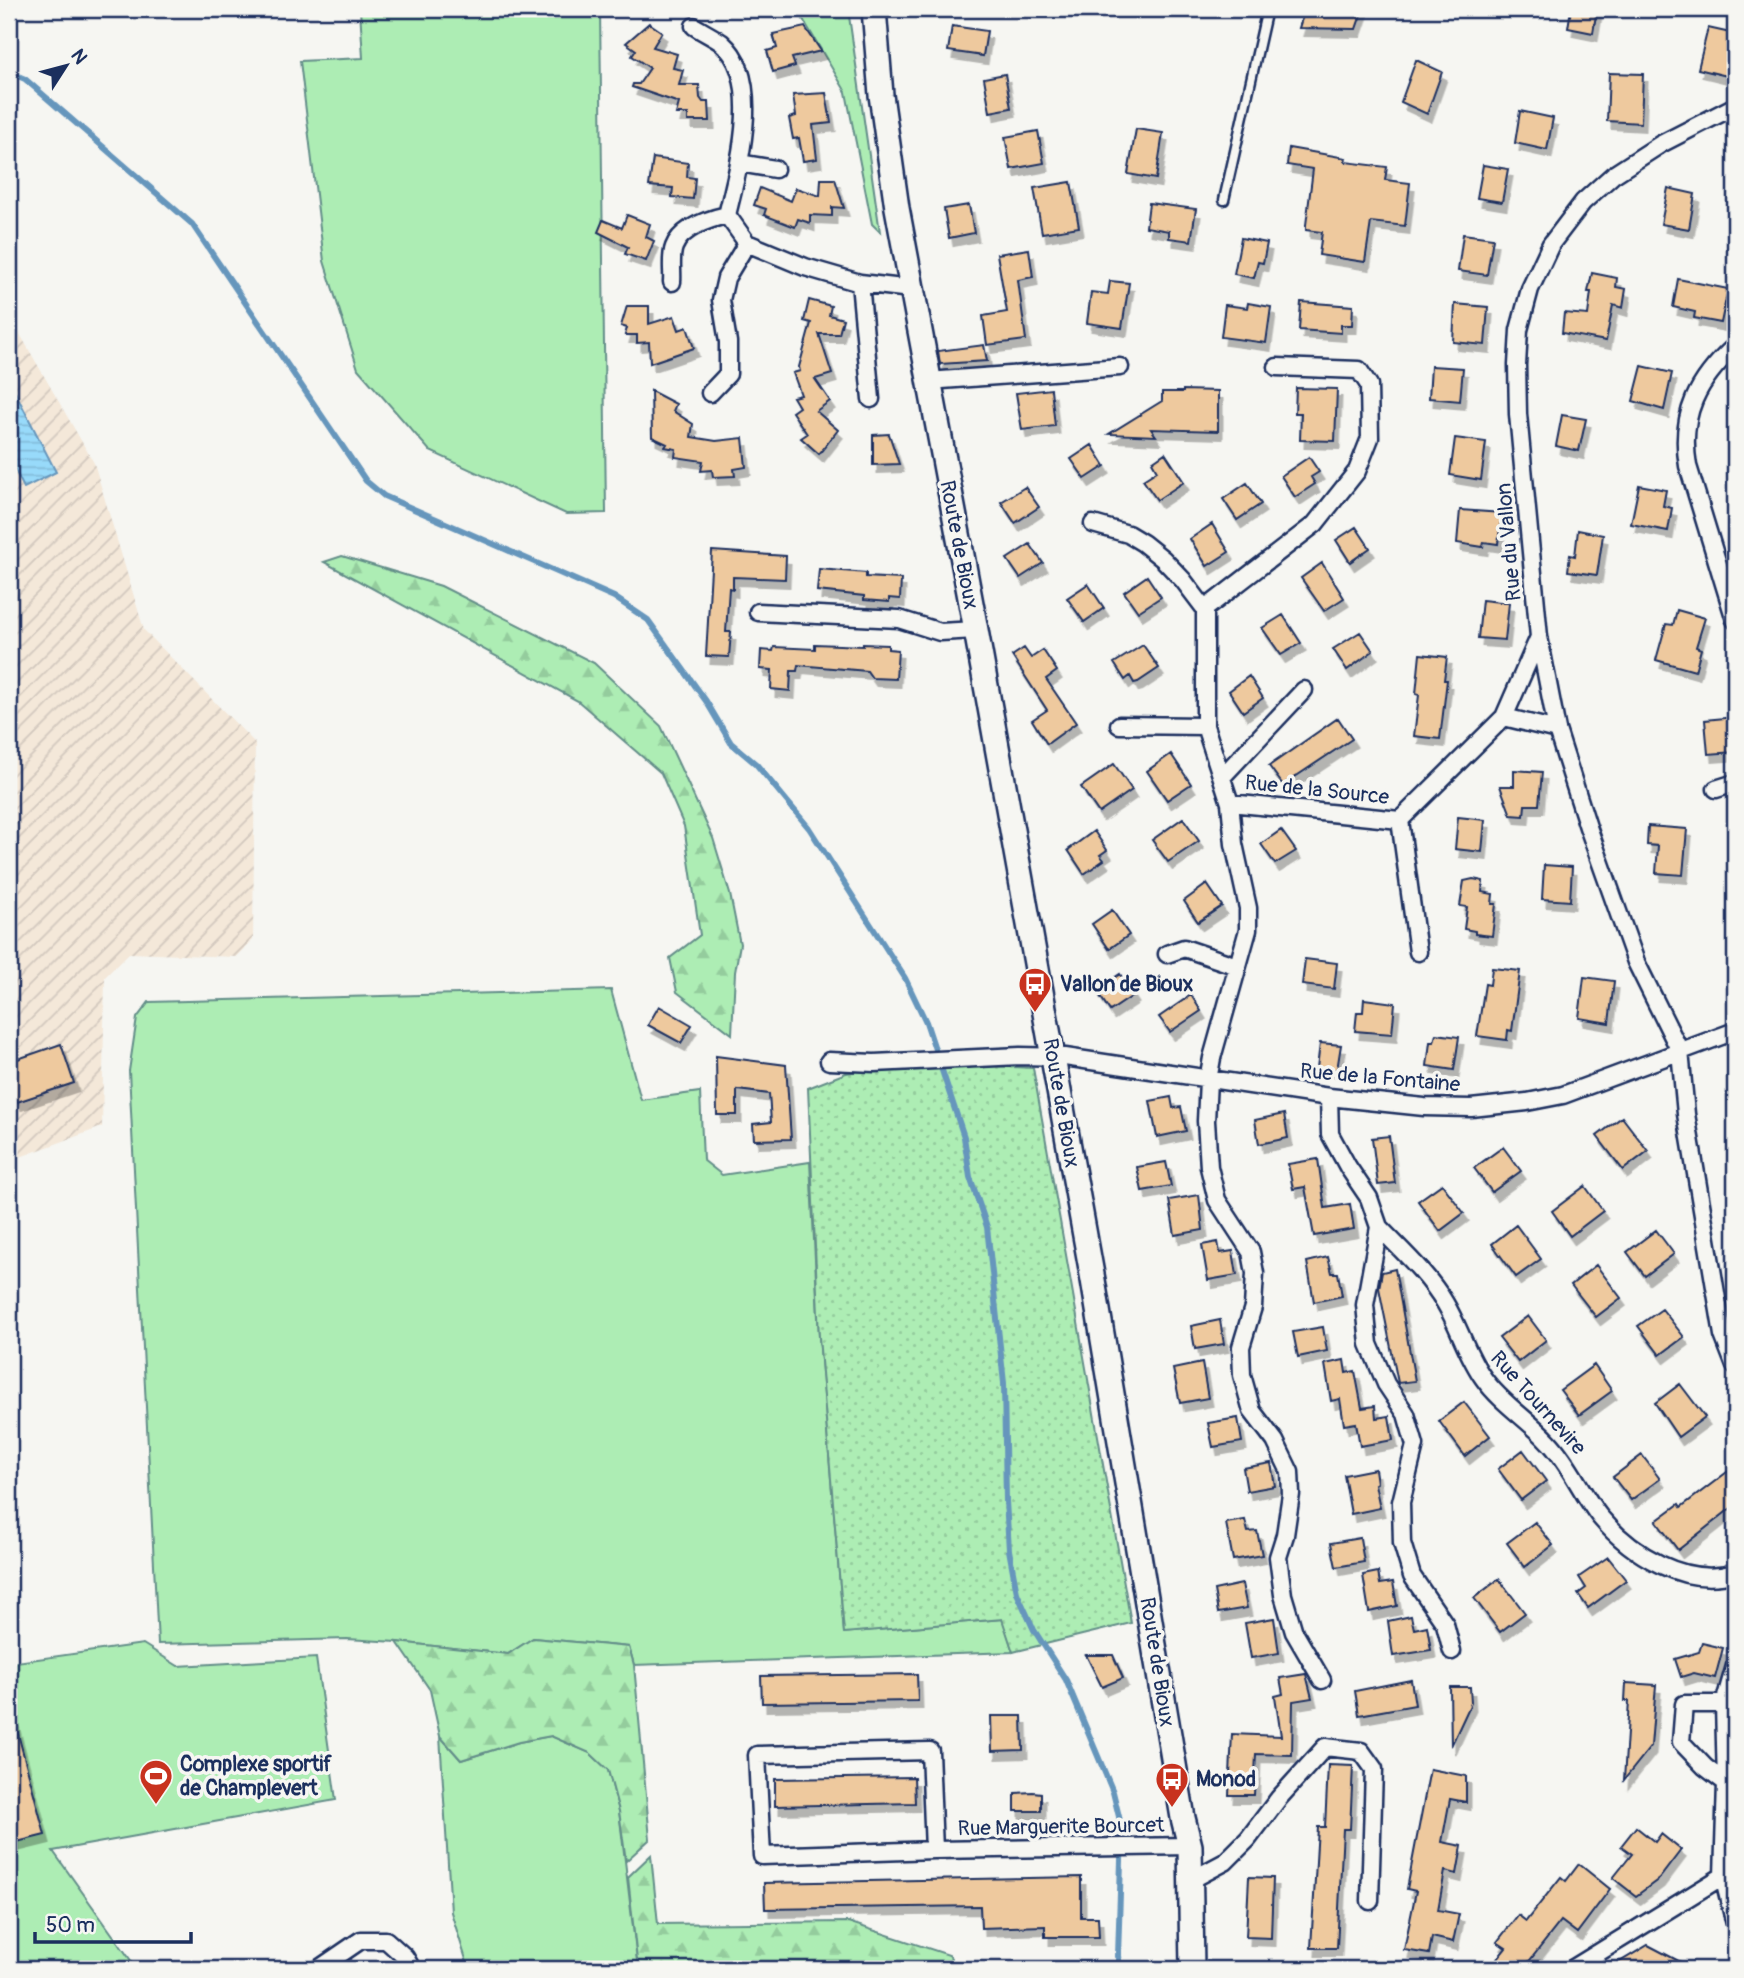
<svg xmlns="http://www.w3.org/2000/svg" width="1744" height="1978" font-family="Pangolin,sans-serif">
	<defs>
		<pattern id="industrial-furrows" width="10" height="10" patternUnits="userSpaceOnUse" patternTransform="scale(1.75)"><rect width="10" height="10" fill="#f4e8d9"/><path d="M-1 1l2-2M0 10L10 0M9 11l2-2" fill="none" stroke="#d1c7bd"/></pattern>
		<pattern id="forest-firs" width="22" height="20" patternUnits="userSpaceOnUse" patternTransform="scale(1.75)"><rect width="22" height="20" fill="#adedb4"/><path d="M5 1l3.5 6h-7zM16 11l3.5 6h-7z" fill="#94cc9d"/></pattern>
		<pattern id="park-dots" width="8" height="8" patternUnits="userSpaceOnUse" patternTransform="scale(1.75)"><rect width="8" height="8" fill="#adedb4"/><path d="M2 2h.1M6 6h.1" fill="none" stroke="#94cc9d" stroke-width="1.8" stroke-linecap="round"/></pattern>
		<pattern id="water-rules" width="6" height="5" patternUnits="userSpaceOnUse" patternTransform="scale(1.75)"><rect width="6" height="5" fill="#98dafa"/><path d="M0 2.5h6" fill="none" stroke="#82bbd9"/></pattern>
		<filter id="shadow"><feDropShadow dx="4.5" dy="8" stdDeviation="0" flood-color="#0004"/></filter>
	</defs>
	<rect width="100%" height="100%" fill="#f6f6f2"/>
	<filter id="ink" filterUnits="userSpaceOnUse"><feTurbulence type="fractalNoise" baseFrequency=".0143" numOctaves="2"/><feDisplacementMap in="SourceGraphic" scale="14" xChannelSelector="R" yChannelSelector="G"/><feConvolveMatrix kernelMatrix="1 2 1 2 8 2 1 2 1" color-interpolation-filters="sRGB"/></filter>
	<g filter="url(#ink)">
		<path fill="url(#industrial-furrows)" d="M9,315L94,463L144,630L255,743L253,940L236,957L129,953L105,977L102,1127L9,1161Z"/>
		<path fill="#adedb4" stroke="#648e89" stroke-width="2" d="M360,9H600L606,513L566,514L430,451L358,369L324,261L300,61L363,58Z
			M797,9H848L880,232L872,224L846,92Z
			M611,990L641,1100L700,1092L703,1160L722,1175L810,1162L819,1337L844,1633L1003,1619L1013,1652L634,1665L629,1647L533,1638L508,1654L397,1642L347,1639L158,1644L129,1071L137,1018L149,1002Z
			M143,1644L178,1666L316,1658L336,1800L53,1851L137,1969H9V1663Z
			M440,1736L461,1760L519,1742L551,1736L590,1753L608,1770L619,1811L638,1969H469L451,1912Z"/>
		<path fill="url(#forest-firs)" stroke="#648e89" stroke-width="2" d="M342,556L441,586L594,663L661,726L713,838L730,894L740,944L735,972L732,1034L677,992L670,958L700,935L684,826L661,773L578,701L324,562Z
			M533,1638L629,1647L634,1665L650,1839L626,1861L619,1811L608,1770L590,1753L551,1736L519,1742L461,1760L440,1736L430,1690L397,1642L508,1654Z
			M651,1855L658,1924L848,1922L949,1955L958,1969H638L628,1877Z"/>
		<path fill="url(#park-dots)" stroke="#648e89" stroke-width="2" d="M976,1065L1033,1068L1131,1623L1013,1652L1002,1619L844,1633L819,1337L808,1088L846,1073L884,1067Z"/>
		<path fill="url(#water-rules)" stroke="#6696bc" stroke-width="2" d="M10,382L56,472L24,488L9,458Z"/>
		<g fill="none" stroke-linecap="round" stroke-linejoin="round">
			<path stroke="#6696bc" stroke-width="6" d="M9,72L25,79L192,224L366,481L384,496L614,597L648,620L706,701L731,743L756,764L809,828L905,978L926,1022L964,1137L970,1177L987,1227L1004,1383L1006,1501L1009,1550L1017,1593L1034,1630L1066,1680L1113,1792L1122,1829L1118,1956L1120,1969"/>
		</g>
		<path fill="#eec99e" stroke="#1b2f5e" stroke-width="2" filter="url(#shadow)" d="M1305,9H1363L1356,29L1299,28Z
			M1571,9H1597L1593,33L1568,28Z
			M649,23L662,32L653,47L677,54L673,68L683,70L679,85H699L700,98L703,102H709L710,121H688V114H676L679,103L632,87L633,84H639L650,68L632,56L636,50L626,43Z
			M952,26L987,31L983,56L948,51Z
			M805,27L821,51L792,58L795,66L773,72L767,51L777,48L773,34Z
			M1708,28L1735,34L1727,76L1698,69Z
			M1416,60L1442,72L1427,114L1401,102Z
			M1609,73L1643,74L1641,123L1607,121Z
			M1005,74L1011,108L990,112L984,78Z
			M826,93L831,123L813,125L817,159L803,161L799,138L793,139L789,118L796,116L793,95Z
			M1520,111L1553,118L1547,150L1515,143Z
			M1136,129L1163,133L1156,179L1128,174Z
			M1038,131L1044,163L1011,169L1005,137Z
			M1289,148L1346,158L1345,162L1387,167L1385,180L1410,183L1405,226L1371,222L1365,262L1319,255L1322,232L1306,230V225L1313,169L1287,165Z
			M653,158L688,163L687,177L695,178L693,199L672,197L673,188L649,186Z
			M1483,165L1508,169L1502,202L1477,198Z
			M821,179H835L844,208L832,207V216L810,215V223L798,219L795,227L764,215L766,209L754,205L760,188L791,201L796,188L820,196Z
			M1071,182L1079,227L1042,233L1034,188Z
			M1668,188L1695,194L1689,229L1661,224Z
			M1149,203L1196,209L1191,241L1169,238V231L1146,227Z
			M969,205L974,233L949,238L944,209Z
			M627,215L650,224L646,237L654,241L646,261L625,254L628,247L598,232L603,220L622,228Z
			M1463,234L1493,238L1487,275L1458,271Z
			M1241,238L1267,243L1263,263L1258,262L1254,278L1234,274Z
			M1029,249L1033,277L1018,280L1026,340L987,345L983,316L1007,312L997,254Z
			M1592,273L1617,278L1616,287L1626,289L1623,308L1613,305L1606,341L1562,333L1564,313L1588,315L1591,292H1588Z
			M1678,279L1728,289L1721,323L1694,318L1695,312L1673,307Z
			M1110,281L1129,283L1122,328L1087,323L1091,292L1108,294Z
			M809,300L831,306L829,315L843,319L839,334H819L832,374L815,379L830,401L816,411L838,430L819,454L801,438L807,434L792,412L799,407L793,397L801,395L793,373L800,371L799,367L811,323L804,321Z
			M1301,302L1353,306L1352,325H1341V333L1299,330Z
			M1248,303L1271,307L1266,343L1221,337L1225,305L1247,308Z
			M1455,304L1488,307L1485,345L1453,342Z
			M627,306H649V324L674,316L679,330L687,327L694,348L650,363L649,342L637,343V335H625L627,328L621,326Z
			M984,345L987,361L940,364L938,351Z
			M1431,366L1463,368L1460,401L1429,398Z
			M1642,366L1672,373L1664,410L1633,401Z
			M1296,388L1337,389L1335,441L1300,440L1301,413H1295Z
			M1051,389L1055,426L1022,430L1016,393Z
			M1183,390L1218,391V431L1151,429L1156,436L1109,434L1162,401V392H1183Z
			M651,391L676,404L673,411L693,424L691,437L716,441L743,438L746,467L734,469L735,476L713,477L712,470L701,471L703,461L675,457L676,449L665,447L667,444L652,437Z
			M1562,415L1586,419L1579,451L1556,446Z
			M889,434L899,464L873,465V435Z
			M1455,438L1486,442L1481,480L1450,475Z
			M1092,445L1105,466L1085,479L1071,459Z
			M1165,453L1184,482L1157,500L1143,480L1157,471L1152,462Z
			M1309,457L1319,472L1311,477L1315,484L1295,497L1281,476Z
			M1247,483L1261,504L1237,520L1223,499Z
			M1639,485L1666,490L1663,506L1672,508L1668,531L1631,524Z
			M1025,487L1039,507L1015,523L1001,502Z
			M1460,510L1502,513L1498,544L1484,542L1483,547L1457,543Z
			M1212,524L1229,552L1207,566L1190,539Z
			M1356,527L1370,548L1350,562L1336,540Z
			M1578,530L1603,535L1597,575L1568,571L1570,555L1575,556Z
			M1030,544L1043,563L1020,578L1007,559Z
			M712,551L786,556L785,579L733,577V589L729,588L726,632H731L729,657L706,656Z
			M1322,563L1344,598L1324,611L1301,578Z
			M819,569L866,573V577L901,579L900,599L889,598V602L864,600V596L817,591Z
			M1147,576L1161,597L1138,612L1124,592Z
			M1088,584L1104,608L1084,622L1067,598Z
			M1482,600L1509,603L1505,640L1478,638Z
			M1677,610L1705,618L1696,647L1701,649L1695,671L1656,660L1666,624L1673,625Z
			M1283,615L1301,643L1281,655L1262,628Z
			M1360,632L1373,651L1347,670L1333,649Z
			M815,644L863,646V644L888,645V649L898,650L896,679L872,678L867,671L798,665L797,671H791L790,691L771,689L772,670L760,669L761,650L773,651L774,647L815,649Z
			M1143,645L1159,668L1138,682L1134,683L1130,676L1125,680L1114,663Z
			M1024,648L1031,658L1043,650L1057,671L1046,679L1076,723L1047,744L1032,720L1047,710L1012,656Z
			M1420,654L1447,657L1444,680H1447L1440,739L1414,736L1419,695L1416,694Z
			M1249,676L1263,698L1243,712L1229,691Z
			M1735,717V752L1708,754L1705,720Z
			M1338,718L1352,739L1283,785L1269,766Z
			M1171,754L1191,784L1167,800L1147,771Z
			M1114,764L1132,790L1099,813L1081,787Z
			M1514,770L1542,772L1539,805H1525L1524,816L1511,815L1500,786H1514Z
			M1458,817L1485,820L1482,852L1455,849Z
			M1183,818L1199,841L1168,862L1152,840Z
			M1648,826L1687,829L1683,875L1656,873L1658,846L1647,845Z
			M1281,830L1296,851L1275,864L1261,844Z
			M1094,831L1107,850L1100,855L1104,860L1084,874L1068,850Z
			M1544,865L1572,867L1570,901L1542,899Z
			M1473,879L1483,881L1482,892L1493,894L1492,904H1496L1492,936L1475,934V931L1464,929L1467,907L1460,906L1464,881Z
			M1207,884L1222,906L1198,922L1184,901Z
			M1112,910L1129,935L1109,949L1092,924Z
			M1305,959L1337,963L1334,989L1302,985Z
			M1492,968L1520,971L1512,1031L1508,1030L1507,1040L1477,1036L1485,984L1490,985Z
			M1120,974L1134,995L1110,1011L1096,990Z
			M1584,977L1614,981L1609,1023L1579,1018Z
			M1191,995L1201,1011L1170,1032L1159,1017Z
			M1364,999L1395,1003L1392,1034L1355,1031L1357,1012H1363Z
			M659,1006L692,1025L681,1043L648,1025Z
			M1436,1034L1459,1037L1454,1070L1427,1066L1430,1042H1434Z
			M1320,1043L1341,1045L1337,1070L1317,1068Z
			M61,1044L74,1083L17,1102L9,1080V1062Z
			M716,1056L786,1065L791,1139L754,1140L753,1124L771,1122L769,1094L737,1090V1115H717Z
			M1171,1097L1173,1108L1181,1107L1186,1131L1157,1137L1150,1101Z
			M1284,1114L1288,1138L1259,1144L1255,1120Z
			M1622,1117L1648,1151L1623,1170L1597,1136Z
			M1389,1136L1395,1183L1378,1185L1372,1138Z
			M1503,1147L1521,1171L1492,1192L1474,1168Z
			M1318,1159L1325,1208L1350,1204L1354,1229L1314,1236L1305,1187L1293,1189L1288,1164Z
			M1166,1162L1171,1186L1142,1191L1137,1167Z
			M1442,1184L1464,1213L1440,1231L1418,1201Z
			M1585,1186L1603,1211L1570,1236L1552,1211Z
			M1199,1195L1203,1230L1175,1235L1169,1200Z
			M1516,1225L1541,1259L1516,1277L1492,1244Z
			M1656,1230L1674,1254L1645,1276L1627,1252Z
			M1218,1242L1220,1253L1233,1251L1237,1275L1208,1280L1202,1245Z
			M1328,1257L1332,1273H1338L1342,1296L1314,1302L1307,1262Z
			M1596,1265L1621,1298L1596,1317L1571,1285Z
			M1395,1269L1415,1381L1398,1383L1379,1288L1382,1272Z
			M1662,1309L1684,1337L1660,1355L1638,1326Z
			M1528,1316L1546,1340L1518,1362L1499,1338Z
			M1220,1320L1224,1344L1195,1349L1191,1326Z
			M1323,1327L1327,1351L1298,1357L1293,1332Z
			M1344,1360L1346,1373L1355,1371L1362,1408L1375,1406L1376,1418L1389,1416L1393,1440L1360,1446L1356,1423L1344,1425L1340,1399L1331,1401L1325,1364Z
			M1202,1363L1208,1398L1180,1403L1173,1369Z
			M1594,1365L1612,1391L1579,1415L1560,1390Z
			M1680,1384L1705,1417L1678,1437L1655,1403Z
			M1464,1402L1490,1436L1465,1456L1439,1421Z
			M1238,1418L1242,1442L1213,1447L1208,1423Z
			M1523,1450L1546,1481L1521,1500L1498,1469Z
			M1642,1455L1660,1479L1631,1500L1613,1477Z
			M1271,1463L1275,1486L1247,1491L1243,1468Z
			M1735,1466V1505L1678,1550L1656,1521L1679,1504L1681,1507Z
			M1375,1469L1377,1483L1375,1484L1380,1508L1351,1514L1344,1475Z
			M1245,1520L1248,1532L1257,1531L1262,1555L1233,1560L1226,1523Z
			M1535,1522L1553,1545L1525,1567L1507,1543Z
			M1360,1538L1364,1562L1336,1567L1331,1543Z
			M1608,1557L1626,1580L1588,1608L1578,1594L1586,1588L1579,1577Z
			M1378,1572L1380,1584L1393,1582L1397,1606L1369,1612L1363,1575Z
			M1499,1579L1525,1613L1500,1632L1474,1598Z
			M1242,1584L1247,1608L1218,1613L1214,1590Z
			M1411,1616L1414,1629L1427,1626L1431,1650L1393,1656L1388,1621Z
			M1274,1618L1279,1653L1251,1658L1245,1623Z
			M1702,1643L1723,1648L1715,1678L1694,1673L1681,1677L1675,1659L1699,1652Z
			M1086,1655H1113L1123,1678L1102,1687Z
			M917,1674L918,1701L762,1703L761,1676Z
			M1306,1674L1312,1698L1293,1701L1292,1755L1256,1754L1254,1795H1229L1232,1734L1281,1736L1275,1696L1283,1694L1280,1678Z
			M1411,1680L1415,1705L1359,1715L1355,1691Z
			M1626,1683L1656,1685L1651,1746L1624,1780L1629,1701H1625Z
			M1450,1687H1470L1471,1703L1451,1746Z
			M991,1716H1022L1023,1750L992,1751Z
			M14,1719L45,1835L9,1844V1720Z
			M1328,1765L1353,1766L1350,1829H1343L1337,1948H1311L1318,1827H1325Z
			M1430,1769L1466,1776V1802L1450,1799L1442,1842L1462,1846L1457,1874L1445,1871L1438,1910L1459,1914L1453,1942L1432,1937L1429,1954L1404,1950L1416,1891L1407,1889Z
			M914,1777L915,1803L775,1806V1779Z
			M1033,1792L1041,1793V1811H1015V1793Z
			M1636,1827L1655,1842L1661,1834L1681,1850L1659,1879L1636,1896L1613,1878L1632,1854L1621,1846Z
			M1579,1864L1610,1889L1577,1933L1561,1921L1523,1969H1510L1497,1959L1506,1948L1497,1942L1518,1915L1526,1921L1561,1877L1566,1881Z
			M1081,1877V1917H1098L1099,1937H1045V1926L981,1928L980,1906L765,1909L764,1883Z
			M1249,1877L1273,1878L1271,1938L1246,1937Z
			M1648,1945L1694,1969H1608Z"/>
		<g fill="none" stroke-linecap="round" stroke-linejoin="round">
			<defs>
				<path id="service" d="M1224,200L1267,9"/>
				<path id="minor" d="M694,26C703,32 714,37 722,43C764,79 738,169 727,215L747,243L726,278L721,300L728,342V374L710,393
					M1735,106L1661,144L1613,175L1583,202L1551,244L1530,289L1519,330L1517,365L1518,414L1539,637L1557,730L1588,827L1636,962L1680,1051L1686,1114L1723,1335L1735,1366
					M739,163L775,169
					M747,243L805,267L860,283L871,399
					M672,282C673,272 670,257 674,247C681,228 709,219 727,215
					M860,283L911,289
					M1735,346C1698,380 1679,414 1688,466L1735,620
					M928,381L1120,367
					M1093,524L1128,534L1143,543L1163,559L1183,580L1205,609V726L1230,803L1234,844L1248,908V930L1212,1058L1208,1080L1206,1121L1209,1167L1217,1200L1251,1252L1255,1273L1253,1307L1241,1347L1242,1375L1252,1411L1275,1441L1290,1472L1291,1494L1285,1535L1278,1557L1283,1595L1294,1632L1322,1680
					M1205,609L1315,524L1357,471L1370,438L1369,385L1359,370L1277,367
					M758,612L899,619L940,632L976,630
					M1504,717L1557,730
					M1119,725L1205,726
					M1222,777L1304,690
					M1716,789L1735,783
					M1230,803L1400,820
					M1418,952L1400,820L1504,717L1539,637
					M1167,954L1184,948L1237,966
					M829,1061L874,1063L1020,1056L1065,1057L1329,1097L1424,1107L1471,1108L1527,1102L1563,1095L1735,1031
					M1329,1097L1330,1134L1348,1167L1369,1198L1379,1227L1365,1305L1369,1344L1386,1384L1406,1414L1415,1445L1401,1502L1402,1543L1412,1576L1445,1624L1452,1651
					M1379,1227C1402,1251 1428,1274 1445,1303C1460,1328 1467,1356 1484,1379C1501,1403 1529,1420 1549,1442C1570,1464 1581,1493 1600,1517C1631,1554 1685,1588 1735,1573
					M1724,1704L1735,1666
					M1726,1783L1705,1767L1681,1742L1684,1704H1724L1726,1783L1723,1876L1735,1924
					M934,1850L762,1856L757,1755L930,1751L934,1850L1190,1846
					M1191,1880L1225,1862L1248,1839L1279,1798L1325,1747L1361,1751L1374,1769L1370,1901
					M320,1968L361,1940H386L405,1957L412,1969
					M1572,1969L1723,1876"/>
				<path id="secondary" d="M874,9L881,95L897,208L976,630L1093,1280L1183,1818L1190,1846L1192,1969"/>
			</defs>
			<use href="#service" stroke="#1b2f5e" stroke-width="13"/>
			<use href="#minor" stroke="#1b2f5e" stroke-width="21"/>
			<use href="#secondary" stroke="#1b2f5e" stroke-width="28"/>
			<use href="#service" stroke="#f6f6f2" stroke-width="8"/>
			<use href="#minor" stroke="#f6f6f2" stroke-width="16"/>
			<use href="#secondary" stroke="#f6f6f2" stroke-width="23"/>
		</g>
	</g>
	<defs>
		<symbol id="bus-pin" viewBox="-11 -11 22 30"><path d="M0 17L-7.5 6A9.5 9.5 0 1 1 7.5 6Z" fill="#c8321e" stroke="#f6f6f2"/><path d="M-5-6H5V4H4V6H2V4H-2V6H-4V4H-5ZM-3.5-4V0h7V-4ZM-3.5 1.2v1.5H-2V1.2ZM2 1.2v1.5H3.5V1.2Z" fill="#fff"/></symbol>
		<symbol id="stadium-pin" viewBox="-11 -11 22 30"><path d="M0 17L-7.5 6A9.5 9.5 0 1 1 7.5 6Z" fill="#c8321e" stroke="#f6f6f2"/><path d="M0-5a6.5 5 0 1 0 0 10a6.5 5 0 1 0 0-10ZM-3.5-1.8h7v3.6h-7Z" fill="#fff"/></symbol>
	</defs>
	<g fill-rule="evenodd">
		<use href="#bus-pin" x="1016" y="965" width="38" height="52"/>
		<use href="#stadium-pin" x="137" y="1757" width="38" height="52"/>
		<use href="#bus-pin" x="1153" y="1760" width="38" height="52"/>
	</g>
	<g text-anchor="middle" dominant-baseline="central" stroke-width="7" stroke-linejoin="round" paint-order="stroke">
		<g font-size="21" fill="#1b2f5e" stroke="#f6f6f2">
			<text transform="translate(1509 542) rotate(-95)">Rue du Vallon</text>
			<text transform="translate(959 545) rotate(79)">Route de Bioux</text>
			<text transform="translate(1317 790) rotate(6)">Rue de la Source</text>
			<text transform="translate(1380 1078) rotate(5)">Rue de la Fontaine</text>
			<text transform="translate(1061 1103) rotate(80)">Route de Bioux</text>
			<text transform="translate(1538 1403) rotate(48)">Rue Tournevire</text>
			<text transform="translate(1157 1662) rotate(81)">Route de Bioux</text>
			<text transform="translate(1061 1827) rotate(-1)">Rue Marguerite Bourcet</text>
		</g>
		<g font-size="21" font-weight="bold" fill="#1b2f5e" stroke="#f6f6f2" text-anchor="start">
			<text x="1060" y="984">Vallon de Bioux</text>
			<text x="180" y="1764">Complexe sportif<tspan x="180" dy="24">de Champlevert</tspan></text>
			<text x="1196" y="1779">Monod</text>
		</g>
	</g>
	<rect width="1744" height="1978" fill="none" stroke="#f6f6f2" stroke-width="35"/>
	<rect x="18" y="18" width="1709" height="1943" fill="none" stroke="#1b2f5e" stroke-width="2.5" filter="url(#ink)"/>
	<g transform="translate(66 66) rotate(54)" stroke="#f6f6f2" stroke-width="5" paint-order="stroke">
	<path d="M0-5L12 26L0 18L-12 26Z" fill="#1b2f5e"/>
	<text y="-10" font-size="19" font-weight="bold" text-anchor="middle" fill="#1b2f5e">N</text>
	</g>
	<path d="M35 1932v10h156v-10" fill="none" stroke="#1b2f5e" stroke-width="3.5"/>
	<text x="46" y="1932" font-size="21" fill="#1b2f5e" stroke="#f6f6f2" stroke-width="5" paint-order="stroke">50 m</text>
</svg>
